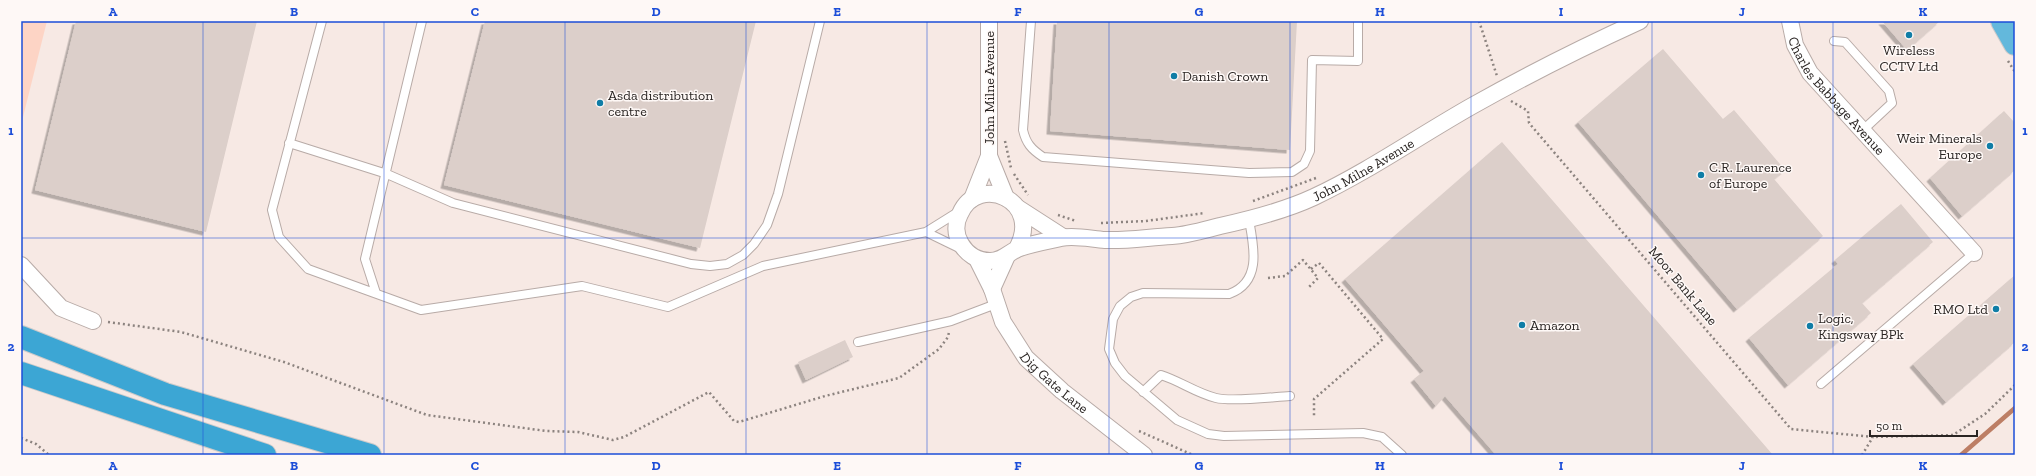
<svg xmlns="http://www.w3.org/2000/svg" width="2036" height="476" font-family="'Zilla Slab',serif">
	<defs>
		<filter id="shadow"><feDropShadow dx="-3.5" dy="3.5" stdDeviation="0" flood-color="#0004"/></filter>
	</defs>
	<rect width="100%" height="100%" fill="#f7e9e4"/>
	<path fill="#fdd4c5" d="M21,21H47L21,125Z"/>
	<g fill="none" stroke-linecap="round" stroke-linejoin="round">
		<path stroke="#bd7e65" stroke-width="4.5" d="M1961,455L2015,408"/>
	</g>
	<path fill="#dccfca" filter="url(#shadow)" d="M76,21H257L206,232L35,190Z
		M485,21H756L700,248L444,185Z
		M1057,21H1297L1290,150L1050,131Z
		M1882,21H1940L1907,50Z
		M1663,49L1723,119L1734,110L1785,170L1774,179L1823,236L1737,309L1578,122Z
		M2004,111L2015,123V170L1962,216L1930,178Z
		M1502,142L1773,455H1496L1445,396L1436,406L1414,379L1424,371L1345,279Z
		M1901,204L1933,242L1862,303L1871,313L1788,385L1749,338L1838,264L1835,260Z
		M2015,275V342L1946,402L1913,364Z
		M845,340L853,357L806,380L798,362Z"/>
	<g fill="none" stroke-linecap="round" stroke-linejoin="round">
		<defs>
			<path id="service" d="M322,21L272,210L279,237L308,269L421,310L582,286L668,307L763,266L926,232L958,212
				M1031,21L1023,130C1026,143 1031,149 1043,157L1249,173L1292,172L1304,164L1310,151L1312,60L1358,61V21
				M1834,41L1845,42L1889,91L1892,103L1862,131
				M289,143L387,174L453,203L691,264L710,266L727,264L743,255L754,244L767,225L778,194L820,21
				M1249,220C1254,247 1262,282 1229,294L1143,293L1131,297L1120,306L1113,319L1109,349L1115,363L1125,376L1177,420L1208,434L1224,436L1363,433L1382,437L1402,455
				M926,232L961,249
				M376,293L365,259L422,21
				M858,342L951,321L996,304
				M1821,384L1974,253
				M1143,392L1161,375C1180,381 1196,393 1216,398C1232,402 1272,397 1290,396"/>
			<g id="minor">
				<path d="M989,21V156L1006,198"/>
				<path id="s1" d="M1790,21L1795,45L1810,73L1974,253"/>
				<path d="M972,199L989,156"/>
				<path d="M1018,208L1063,237"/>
				<path id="s2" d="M1016,250C1045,201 978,172 960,214C955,223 955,235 961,244C967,254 977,261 990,261C1002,261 1007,254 1017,249C1030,244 1047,241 1061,238C1074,235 1091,239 1105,240C1127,241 1150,237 1172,236C1188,235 1204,230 1220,226C1252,219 1284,211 1314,197C1369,171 1419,136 1472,106C1527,75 1583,47 1640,21"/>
				<path d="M977,259L992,289L1006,258"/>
				<path d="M21,265L61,308L93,321"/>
				<path id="s3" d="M992,289L1003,322L1026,358L1062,391L1144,455"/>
			</g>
			<path id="trunk" d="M2002,21L2015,44"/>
			<path id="motorway" d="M21,337L165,394L370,455
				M21,373L265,455"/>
		</defs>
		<use href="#service" stroke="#b8aba7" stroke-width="10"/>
		<use href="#minor" stroke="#b8aba7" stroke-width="18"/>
		<use href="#trunk" stroke="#cccaca" stroke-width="24"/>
		<use href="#motorway" stroke="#cccaca" stroke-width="24"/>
		<path stroke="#8c837f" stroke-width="2.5" stroke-dasharray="2 3" stroke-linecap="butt" d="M1479,21L1497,76
			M2008,61L2015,72
			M1511,101L1528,111L1529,123L1791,429L1873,437L1953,435L1985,414L2015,385
			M1005,141L1011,168
			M1014,174L1028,195
			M1253,201L1316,178
			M1058,215L1076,221
			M1101,223L1146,221L1205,213
			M1311,269L1319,263L1383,339L1314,399V418
			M1268,278L1285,276L1303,260L1318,278L1309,287
			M108,322L181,332L284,362L427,415L546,431L578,432L613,440L624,437L709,392L734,421L739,422L825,396L899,378L939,349L948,337L949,332
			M1139,431L1193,455
			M21,438L36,444L49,455
			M1862,455L1873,437"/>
		<use href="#service" stroke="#fff" stroke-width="8"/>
		<use href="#minor" stroke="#fff" stroke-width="16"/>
		<use href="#trunk" stroke="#63b8dc" stroke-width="22"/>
		<use href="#motorway" stroke="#3ca6d4" stroke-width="22"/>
	</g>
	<path fill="none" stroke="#1d4ed8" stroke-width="1" stroke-opacity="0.55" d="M203,21V455M384,21V455M565,21V455M746,21V455M927,21V455M1109,21V455M1290,21V455M1471,21V455M1652,21V455M1833,21V455M21,238H2015"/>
	<g fill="#0f7da6" stroke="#fef8f6" stroke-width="1.5">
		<circle cx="1909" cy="35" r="4"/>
		<circle cx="1174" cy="76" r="4"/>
		<circle cx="600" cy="103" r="4"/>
		<circle cx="1990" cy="146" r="4"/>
		<circle cx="1701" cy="175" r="4"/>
		<circle cx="1996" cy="309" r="4"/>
		<circle cx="1522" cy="325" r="4"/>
		<circle cx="1810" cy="326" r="4"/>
	</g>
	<g text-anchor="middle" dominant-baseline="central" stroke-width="3" stroke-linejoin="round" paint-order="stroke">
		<g font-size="14" fill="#292422" stroke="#fef8f6" text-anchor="start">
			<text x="1909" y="50" text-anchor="middle">Wireless<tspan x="1909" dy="16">CCTV Ltd</tspan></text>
			<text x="1182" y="76">Danish Crown</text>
			<text x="608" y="95">Asda distribution<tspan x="608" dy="16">centre</tspan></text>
			<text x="1982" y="138" text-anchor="end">Weir Minerals<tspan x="1982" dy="16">Europe</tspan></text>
			<text x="1709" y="167">C.R. Laurence<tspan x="1709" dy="16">of Europe</tspan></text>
			<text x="1988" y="309" text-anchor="end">RMO Ltd</text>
			<text x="1818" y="318">Logic,<tspan x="1818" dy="16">Kingsway BPk</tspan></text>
			<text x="1530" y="325">Amazon</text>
		</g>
		<g font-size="14" fill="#292422" stroke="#fef8f6">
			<text transform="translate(989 88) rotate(-90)">John Milne Avenue</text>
			<text stroke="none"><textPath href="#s1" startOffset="90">Charles Babbage Avenue</textPath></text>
			<text stroke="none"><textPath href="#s2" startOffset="572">John Milne Avenue</textPath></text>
			<text transform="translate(1683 286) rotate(50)">Moor Bank Lane</text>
			<text stroke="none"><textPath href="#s3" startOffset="115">Dig Gate Lane</textPath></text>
		</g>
	</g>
	<rect width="2036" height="476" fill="none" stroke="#fef8f6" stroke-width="44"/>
	<path d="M1870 430v6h107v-6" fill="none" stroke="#292422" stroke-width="2"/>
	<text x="1876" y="430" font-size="12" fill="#292422" stroke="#fef8f6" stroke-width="3" paint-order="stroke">50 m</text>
	<rect x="22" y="22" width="1992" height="432" fill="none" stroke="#1d4ed8" stroke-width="1.5"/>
	<g font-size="13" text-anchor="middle" font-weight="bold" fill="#1d4ed8">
		<text x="113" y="16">A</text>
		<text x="294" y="16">B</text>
		<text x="475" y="16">C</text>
		<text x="656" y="16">D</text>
		<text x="837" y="16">E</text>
		<text x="1018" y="16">F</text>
		<text x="1199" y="16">G</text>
		<text x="1380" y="16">H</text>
		<text x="1561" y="16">I</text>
		<text x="1742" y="16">J</text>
		<text x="1923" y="16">K</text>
		<text x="11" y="135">1</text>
		<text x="2025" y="135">1</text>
		<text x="11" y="351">2</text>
		<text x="2025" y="351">2</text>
		<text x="113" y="470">A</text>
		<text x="294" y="470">B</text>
		<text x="475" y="470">C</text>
		<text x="656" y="470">D</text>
		<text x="837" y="470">E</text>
		<text x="1018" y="470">F</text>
		<text x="1199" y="470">G</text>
		<text x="1380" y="470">H</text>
		<text x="1561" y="470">I</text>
		<text x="1742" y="470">J</text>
		<text x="1923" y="470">K</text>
	</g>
</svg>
